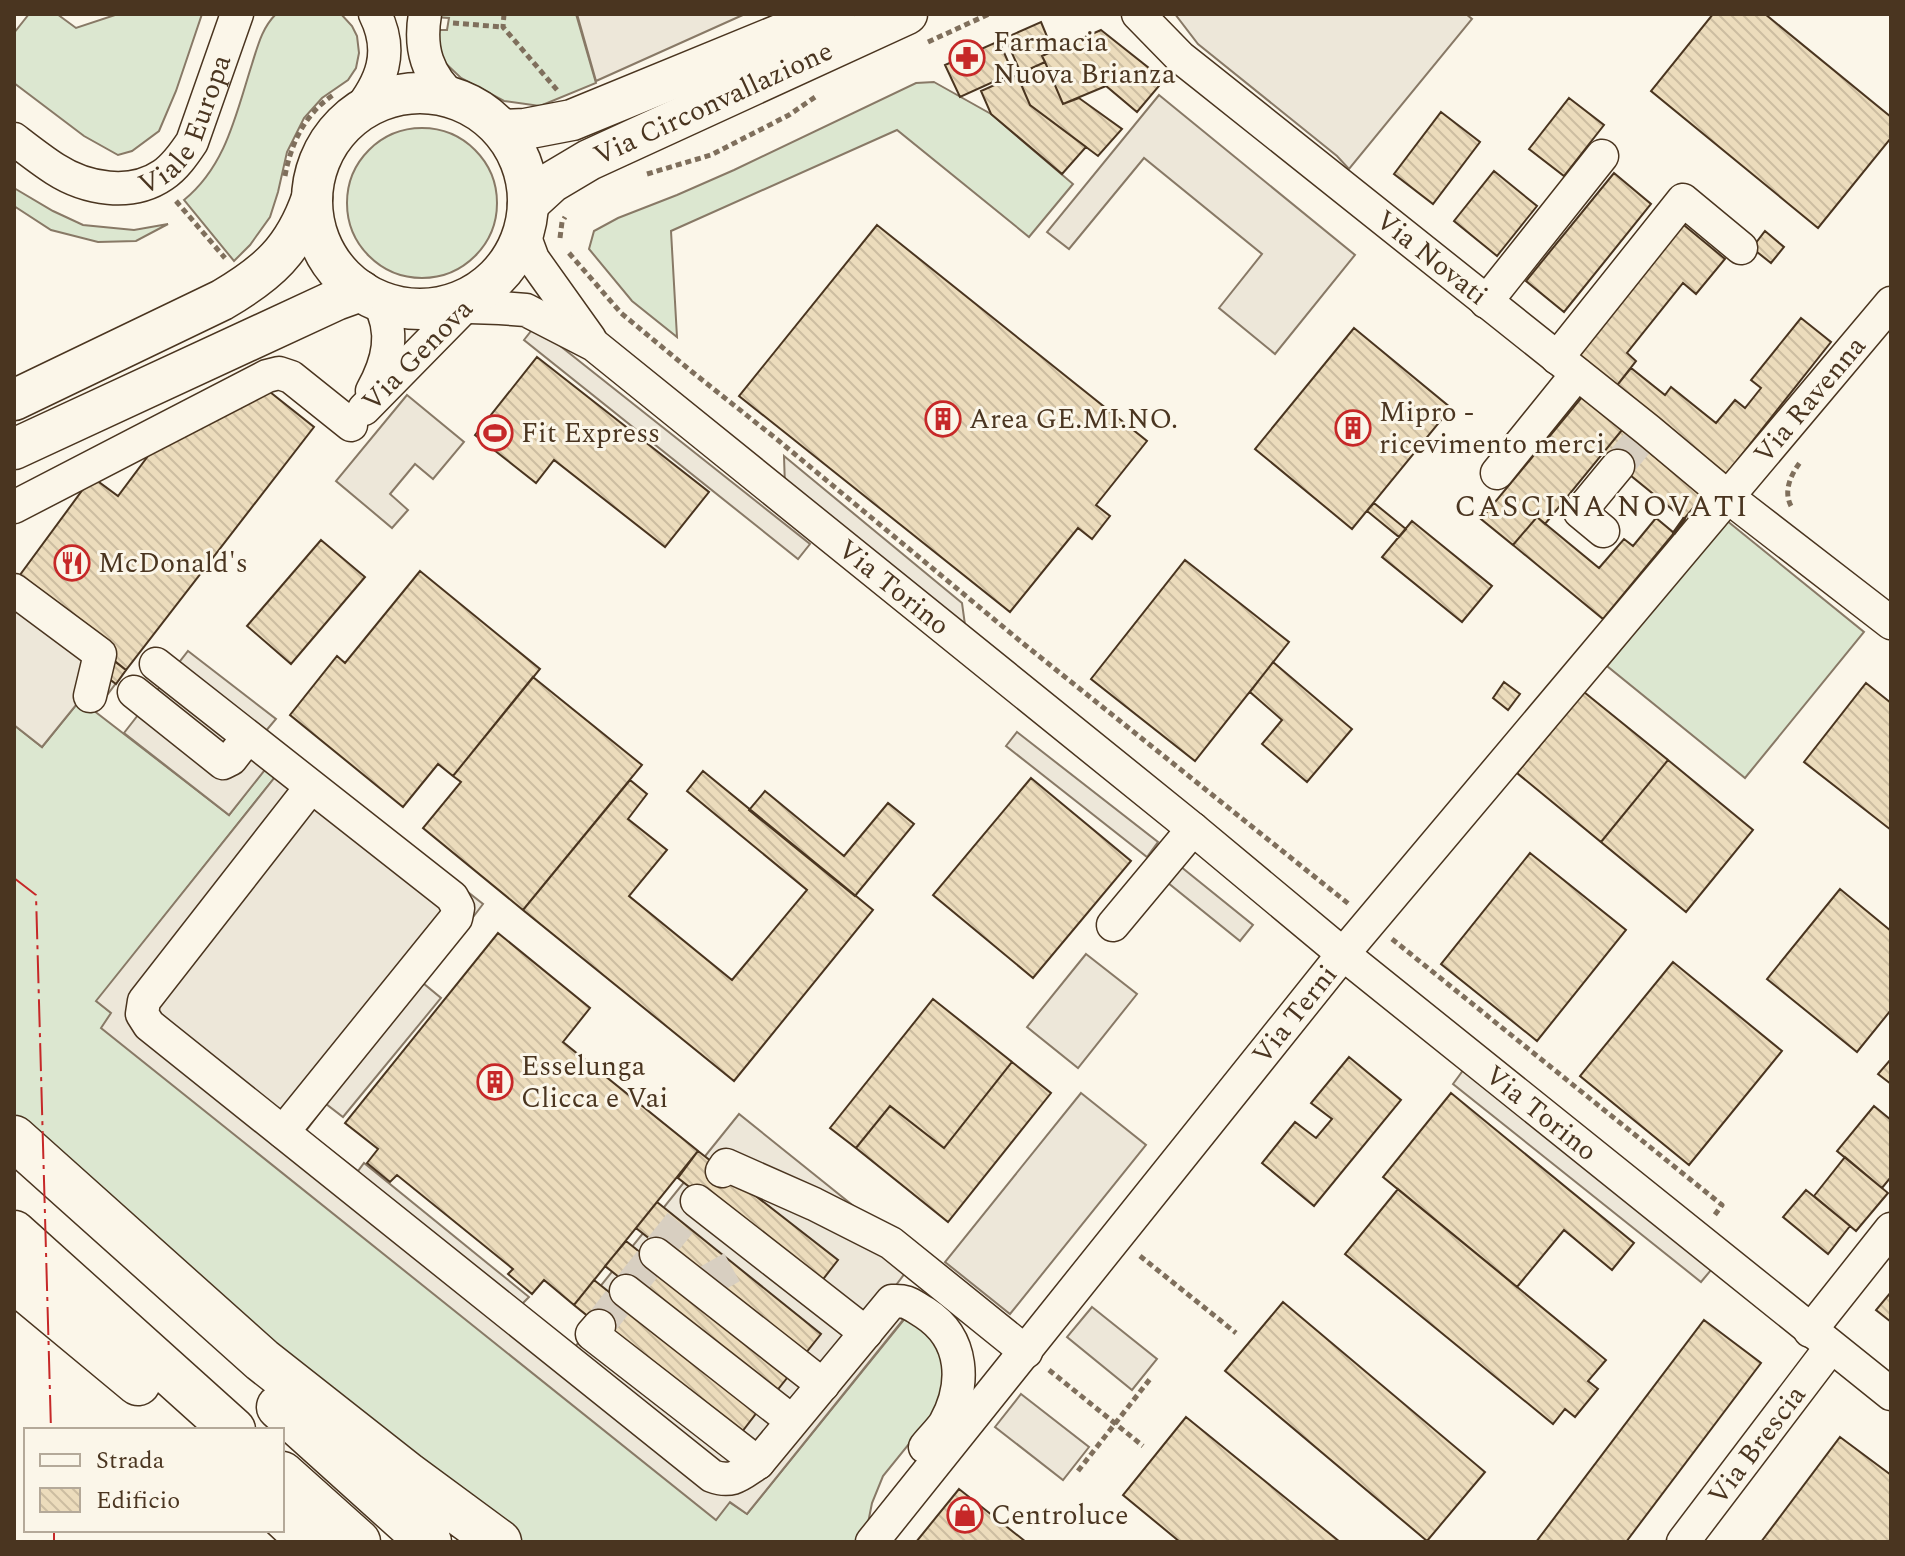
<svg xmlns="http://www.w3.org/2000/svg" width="1905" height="1556" font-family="Spectral,serif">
	<defs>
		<pattern id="building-back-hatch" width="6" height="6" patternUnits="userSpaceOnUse" patternTransform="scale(2)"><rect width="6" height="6" fill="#ecdcbc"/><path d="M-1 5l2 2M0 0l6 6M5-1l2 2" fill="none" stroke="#ccbda1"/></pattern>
	</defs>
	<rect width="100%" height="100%" fill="#fbf6e9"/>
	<path fill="#dce7d0" stroke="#887966" stroke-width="2" d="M29,14H57L76,28L118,14H202L176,91L159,131L132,151L118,155L84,136L14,83V33Z
		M276,14H341L352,26L357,36L359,53L356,68L348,80L322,98L304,118L287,152L278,192L270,217L250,245L234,261L184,200C226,166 236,114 252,64C258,45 262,28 276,14Z
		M437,14H576L596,83L540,106L504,101L461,78L439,57L432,30H447L449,18L435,17Z
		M934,82L991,114L1073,184L1029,237L897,130L671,231L677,337L632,301L589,249L594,231L618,218L677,195L734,170L916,83Z
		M347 203a75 75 0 1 1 150 0a75 75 0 1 1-150 0Z
		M14,188L53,211L83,225L134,230L168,224L136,241L98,242L51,230L14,206Z
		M1726,520L1864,632L1745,778L1607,666Z
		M80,700L229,815L268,765L275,777L97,1001L716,1519L729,1502L747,1514L903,1321L882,1304L946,1345L947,1397L883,1476L872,1503L867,1528L855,1542H517L408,1460L14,1121V725L42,747Z"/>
	<path fill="#ede7d9" stroke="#887966" stroke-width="2" d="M577,14H745L596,81Z
		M1175,14H1466L1472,19L1349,169L1337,156L1198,44Z
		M1159,95L1355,255L1275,354L1219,308L1262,254L1144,158L1069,249L1047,232Z
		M535,326L810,544L798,559L524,340Z
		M407,395L464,442L433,479L415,464L390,494L408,510L392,528L336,481Z
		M784,456L962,603L966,632L785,487Z
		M14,584L126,670L95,711L80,700L42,747L14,725Z
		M188,651L276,719L265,732L283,747L229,815L124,733Z
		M1017,732L1158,842L1147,857L1006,746Z
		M307,765L483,904L423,983L441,998L343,1117L326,1104L306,1131L358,1171L364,1163L529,1297L522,1304L575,1347L596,1321L582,1309L739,1114L917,1257L882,1304L903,1320L747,1514L730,1502L716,1520L101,1028L111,1013L96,1001L275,777Z
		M1175,862L1253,925L1240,941L1162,878Z
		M1086,954L1137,994L1078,1068L1027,1027Z
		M1467,1065L1716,1264L1701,1282L1453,1084Z
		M1081,1093L1146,1145L1010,1314L945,1262Z
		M1092,1307L1157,1359L1132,1390L1067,1337Z
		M1021,1394L1089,1447L1063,1480L995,1427Z"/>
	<path fill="url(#building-back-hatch)" stroke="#4a3520" stroke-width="2" d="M1713,14H1765L1891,117V138L1818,228L1651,91Z
		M1041,22L1053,51L1042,56L1045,62L1021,73L1005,38Z
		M1101,30L1164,80L1137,112L1106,86L1063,104L1045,62L1042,56Z
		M999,41L1013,73L960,97L945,65Z
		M1045,62L1063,104L1079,98L1122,129L1098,156L1030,105L1017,75Z
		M1017,75L1030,105L1086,147L1062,174L991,114L981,91Z
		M1569,98L1604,125L1564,176L1529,149Z
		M1441,112L1480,142L1433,204L1394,174Z
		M1494,171L1537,206L1497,256L1454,221Z
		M1614,173L1651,204L1564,312L1526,281Z
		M1679,221L1725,259L1696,294L1683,283L1627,353L1636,361L1614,389L1572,355Z
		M877,225L1147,441L1096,505L1110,516L1092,539L1078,528L1010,612L739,396Z
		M1765,231L1784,247L1771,263L1752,248Z
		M1801,318L1831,342L1724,477L1614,389L1631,368L1665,395L1671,387L1716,423L1735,400L1745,408L1761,388L1751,380Z
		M1354,328L1451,408L1352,529L1255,449Z
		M537,357L709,492L665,547L554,460L536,483L475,435Z
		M270,392L314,427L126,670L14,583L92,477L118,496L157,444Z
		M1582,397L1622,430L1545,524L1537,517L1513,545L1481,519Z
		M1622,430L1703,496L1684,519L1603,453Z
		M1374,503L1406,529L1399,537L1367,511Z
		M1537,517L1599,568L1624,539L1633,546L1656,518L1674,533L1603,619L1513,545Z
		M1412,521L1492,586L1462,622L1382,557Z
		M321,540L365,577L291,664L247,626Z
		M1185,560L1289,642L1195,761L1091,679Z
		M420,571L540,669L453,776L438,764L403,807L290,715L337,656L345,663Z
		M111,658L126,670L116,684L100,672Z
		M1273,662L1352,729L1307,782L1262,744L1282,720L1250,692Z
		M533,677L642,765L523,910L423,828L461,782L453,776Z
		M1504,682L1520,694L1508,710L1493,698Z
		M1866,683L1891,703V830L1804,762Z
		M1584,692L1668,760L1601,842L1517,773Z
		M1668,760L1753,830L1686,912L1601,842Z
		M703,771L873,910L734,1081L523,910L630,780L647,794L628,819L667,850L629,896L732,980L807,890L687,791Z
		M1031,778L1131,861L1033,978L933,895Z
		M765,791L844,856L888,803L914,824L855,896L749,810Z
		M1530,853L1626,930L1537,1041L1441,964Z
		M1840,889L1891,931V1010L1857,1052L1767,979Z
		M498,933L590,1008L563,1042L698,1151L574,1305L544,1280L532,1294L508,1274L513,1269L397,1175L390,1182L367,1163L378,1149L345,1123Z
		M1673,962L1782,1051L1689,1165L1580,1076Z
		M933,999L1012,1062L944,1148L890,1106L856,1148L830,1128Z
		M1349,1057L1401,1100L1314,1206L1262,1163L1295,1122L1316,1138L1332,1119L1311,1103Z
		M1891,1059V1084L1878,1074Z
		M1012,1062L1051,1093L948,1222L856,1148L890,1106L944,1148Z
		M1451,1093L1634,1243L1612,1270L1564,1230L1517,1287L1383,1177Z
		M1874,1106L1891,1120V1177L1882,1188L1837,1151Z
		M698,1151L838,1260L817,1287L678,1178Z
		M1845,1157L1888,1193L1856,1231L1814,1196Z
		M1398,1189L1606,1360L1588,1381L1598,1389L1575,1417L1565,1409L1553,1424L1345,1254Z
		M1806,1190L1850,1226L1828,1254L1783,1217Z
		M657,1202L821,1334L801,1359L636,1228Z
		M626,1241L791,1373L771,1398L605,1266Z
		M594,1280L758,1411L738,1437L574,1305Z
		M1891,1292V1322L1876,1310Z
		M1283,1302L1485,1472L1427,1541L1225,1371Z
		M1704,1320L1761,1363L1626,1542H1536Z
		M1186,1417L1340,1542H1180L1123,1495Z
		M1840,1437L1891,1475V1542H1761Z
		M959,1489L1026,1542H916Z"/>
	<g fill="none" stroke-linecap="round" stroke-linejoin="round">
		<path stroke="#d8cfc1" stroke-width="32" stroke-dasharray="32 16" stroke-linecap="butt" d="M1618,466L1637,443
			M660,1248L681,1222
			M704,1283L736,1265
			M630,1286L650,1261
			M599,1326L619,1300"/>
		<defs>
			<g id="minor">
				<path d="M425,14C419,49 427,75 454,99"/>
				<path id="s1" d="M1138,14L1180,57L1204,76L1648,430L1728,497L1891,623"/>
				<path d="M357,113C382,82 394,52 375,14"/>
				<path id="s2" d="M14,139C27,149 41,160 55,169C86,189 131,197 163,175C175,167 184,154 192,142L237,14"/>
				<path d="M523,232L533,259L590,339"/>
				<path d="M1486,302L1602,156"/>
				<path id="s3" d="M440,306L500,308L526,310L594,345L1193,829L1343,954L1891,1394"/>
				<path d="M1557,358L1683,200L1741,248"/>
				<path d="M372,391C388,362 396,332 378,301"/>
				<path id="s4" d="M364,409L471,300"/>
				<path d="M1497,473L1577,374"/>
				<path d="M14,507L267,376L279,373L291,377L351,425"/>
				<path d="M1603,531L1580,512L1618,466"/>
				<path d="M14,590L100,654L90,696"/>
				<path d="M156,664L452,897L458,908L456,918L283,1132"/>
				<path d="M134,692L223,763L231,759L248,737"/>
				<path d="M311,787L144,1001L142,1014L149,1025L712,1476C733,1484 741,1474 758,1463L892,1301C909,1300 911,1305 925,1313C965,1339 966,1385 945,1423C940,1431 931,1439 925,1447"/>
				<path d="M1113,925L1193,829"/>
				<path d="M722,1171L726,1165L814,1204L891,1243L1026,1352"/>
				<path d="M697,1201L866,1333"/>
				<path d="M656,1254L823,1385"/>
				<path d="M626,1291L792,1421"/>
				<path d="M599,1326L592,1334L758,1463"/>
				<path d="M1810,1331L1891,1229"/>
				<path id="s5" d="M872,1542L1343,954L1891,303"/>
				<path id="s6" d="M1683,1542L1831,1347"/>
			</g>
			<g id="major">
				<circle cx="420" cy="201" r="108"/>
				<path d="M502,130L525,129L572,120L801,26L835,14"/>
				<path id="s7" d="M528,204L552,182L589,160L907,14"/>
				<path d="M14,400L222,300C268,273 294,250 312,198"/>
				<path d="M14,449L336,300L361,291"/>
			</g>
			<path id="highway" d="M14,1138L262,1360L408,1475L499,1542
				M14,1233L233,1430
				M14,1280L138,1383
				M279,1407L429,1542
				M282,1474L358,1542
				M282,1515L311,1542"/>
		</defs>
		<use href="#minor" stroke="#4a3520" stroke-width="35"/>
		<use href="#major" stroke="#4a3520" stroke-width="43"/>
		<use href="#highway" stroke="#4a3520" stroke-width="47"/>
		<path stroke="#7f6f5c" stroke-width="5" stroke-dasharray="6 4" stroke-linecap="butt" d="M504,14L503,27L557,90
			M453,23L503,27
			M928,42L989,14
			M647,174L711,155L789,115L818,95
			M285,176C291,143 305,114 333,95
			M176,201L225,258
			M560,238L562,222L565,217
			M569,253L621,313L691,371L779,441L1025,645L1350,905
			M1791,506C1783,491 1791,474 1801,461
			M1392,939L1722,1205L1714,1216
			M1140,1256L1236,1333
			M1049,1370L1143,1446
			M1078,1471L1150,1379"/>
		<use href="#minor" stroke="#fbf6e9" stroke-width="32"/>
		<use href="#major" stroke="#fbf6e9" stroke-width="40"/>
		<use href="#highway" stroke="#fbf6e9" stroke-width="44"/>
		<path stroke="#4a3520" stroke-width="4" d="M1674,533L1684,519"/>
		<path stroke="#c62828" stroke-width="2" stroke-dasharray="28 6 4 6" stroke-linecap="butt" d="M14,878L36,895L51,1430
			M54,1530V1542"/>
	</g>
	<defs>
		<symbol id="pharmacy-ring" viewBox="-11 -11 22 22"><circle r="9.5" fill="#fbf6e9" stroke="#c62828" stroke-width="1.5"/><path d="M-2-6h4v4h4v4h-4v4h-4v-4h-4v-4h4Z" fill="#c62828"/></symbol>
		<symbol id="building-ring" viewBox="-11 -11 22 22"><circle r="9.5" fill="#fbf6e9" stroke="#c62828" stroke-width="1.5"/><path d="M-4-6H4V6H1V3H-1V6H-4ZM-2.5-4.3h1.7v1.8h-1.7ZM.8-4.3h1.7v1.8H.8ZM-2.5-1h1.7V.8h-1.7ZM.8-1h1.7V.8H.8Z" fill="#c62828"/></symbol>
		<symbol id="stadium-ring" viewBox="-11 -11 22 22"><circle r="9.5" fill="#fbf6e9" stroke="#c62828" stroke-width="1.5"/><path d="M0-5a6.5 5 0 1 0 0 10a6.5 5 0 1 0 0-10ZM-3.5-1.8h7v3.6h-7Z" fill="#c62828"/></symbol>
		<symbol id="restaurant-ring" viewBox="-11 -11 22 22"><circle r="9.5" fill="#fbf6e9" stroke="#c62828" stroke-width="1.5"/><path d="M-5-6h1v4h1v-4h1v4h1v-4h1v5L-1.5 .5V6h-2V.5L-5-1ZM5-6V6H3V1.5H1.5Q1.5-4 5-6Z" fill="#c62828"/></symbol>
		<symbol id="shop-ring" viewBox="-11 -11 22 22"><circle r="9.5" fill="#fbf6e9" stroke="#c62828" stroke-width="1.5"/><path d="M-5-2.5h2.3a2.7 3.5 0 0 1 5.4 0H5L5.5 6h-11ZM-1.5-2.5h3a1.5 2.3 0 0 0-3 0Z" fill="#c62828"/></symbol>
	</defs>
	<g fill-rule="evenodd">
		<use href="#pharmacy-ring" x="947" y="38" width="40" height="40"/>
		<use href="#building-ring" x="923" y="399" width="40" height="40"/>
		<use href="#building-ring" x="1333" y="408" width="40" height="40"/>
		<use href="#stadium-ring" x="475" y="413" width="40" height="40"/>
		<use href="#restaurant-ring" x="52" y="543" width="40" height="40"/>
		<use href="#building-ring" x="475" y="1062" width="40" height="40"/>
		<use href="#shop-ring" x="945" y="1495" width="40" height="40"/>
	</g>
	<g text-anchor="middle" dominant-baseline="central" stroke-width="6" stroke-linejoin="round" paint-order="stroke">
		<g font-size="28" fill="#4a3520" stroke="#fbf6e9" text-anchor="start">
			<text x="993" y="42">Farmacia<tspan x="993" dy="32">Nuova Brianza</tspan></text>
			<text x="1379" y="412">Mipro -<tspan x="1379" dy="32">ricevimento merci</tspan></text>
			<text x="969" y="419">Area GE.MI.NO.</text>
			<text x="521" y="433">Fit Express</text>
			<text x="98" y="563">McDonald's</text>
			<text x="521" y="1066">Esselunga<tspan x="521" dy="32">Clicca e Vai</tspan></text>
			<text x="991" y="1515">Centroluce</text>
		</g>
		<g font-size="28" fill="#4a3520" stroke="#fbf6e9">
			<text stroke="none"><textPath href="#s7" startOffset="212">Via Circonvallazione</textPath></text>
			<text stroke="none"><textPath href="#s2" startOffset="220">Viale Europa</textPath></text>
			<text stroke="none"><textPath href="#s1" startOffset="382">Via Novati</textPath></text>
			<text stroke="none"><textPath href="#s4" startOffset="76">Via Genova</textPath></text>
			<text stroke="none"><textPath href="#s5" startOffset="1478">Via Ravenna</textPath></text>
			<text stroke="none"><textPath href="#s3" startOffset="548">Via Torino</textPath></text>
			<text stroke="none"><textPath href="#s5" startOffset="676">Via Terni</textPath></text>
			<text stroke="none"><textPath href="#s3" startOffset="1382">Via Torino</textPath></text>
			<text stroke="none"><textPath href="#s6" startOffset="122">Via Brescia</textPath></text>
		</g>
		<g font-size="30" letter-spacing="2" fill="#4a3520" stroke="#fbf6e9">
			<text x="1602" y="507">CASCINA NOVATI</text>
		</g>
	</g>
	<rect width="1905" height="1556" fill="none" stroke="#4a3520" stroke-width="32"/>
	<rect x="24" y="1428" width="260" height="104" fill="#fbf6e9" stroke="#b4a999" stroke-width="2"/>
	<rect x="40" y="1454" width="40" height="12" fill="#fbf6e9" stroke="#b4a999" stroke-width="2"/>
	<text x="96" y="1468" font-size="24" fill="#4a3520">Strada</text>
	<rect x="40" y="1488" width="40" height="24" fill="url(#building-back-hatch)" stroke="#b4a999" stroke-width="2"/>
	<text x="96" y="1508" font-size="24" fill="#4a3520">Edificio</text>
</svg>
